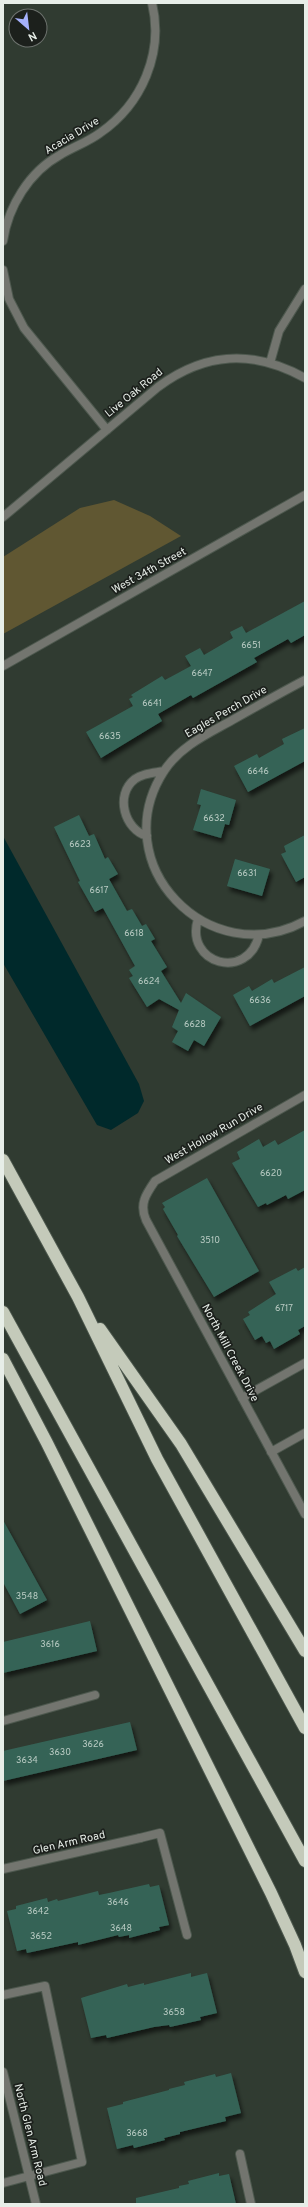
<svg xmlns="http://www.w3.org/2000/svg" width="308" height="2207" font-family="Overpass,sans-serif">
	<defs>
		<filter id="shadow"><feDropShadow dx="2.5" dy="4.5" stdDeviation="2" flood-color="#0009"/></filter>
	</defs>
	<rect width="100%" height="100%" fill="#303b31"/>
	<path fill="#605732" d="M114,500L150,516L181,536L3,634V557L80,508Z"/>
	<path fill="#00292b" d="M3,836L139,1084L144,1101L138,1113L111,1130L97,1125L3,963Z"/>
	<path fill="#356457" filter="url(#shadow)" d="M305,601V635L291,643L288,639L254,658L257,662L193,698L191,695L158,714L162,721L101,758L86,732L133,706L129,699L133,697L131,695L162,676L165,680L191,666L185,656L200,648L204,655L233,638L230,632L242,626L246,633Z
		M305,728V761L248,792L234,766L257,754L259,758L284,744L282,739Z
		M201,789L236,800L229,825L225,824L221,838L193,830L201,805L197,804Z
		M79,815L89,836L94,834L105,859L108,857L118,874L109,879L127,911L132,909L142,926L146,924L155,939L151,941L167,967L161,971L181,1003L186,993L221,1017L204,1046L194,1040L188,1051L172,1042L178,1031L172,1027L179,1010L159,999L147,1007L129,978L133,976L129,970L135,966L103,908L95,912L78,882L80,881L54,827Z
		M305,835V877L296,882L281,854L286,852L284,846Z
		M235,859L270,869L262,896L227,886Z
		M305,967V996L250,1026L233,995L249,986L252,991L272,979L274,983Z
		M305,1130V1190L288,1199L286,1195L267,1205L266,1203L258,1207L232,1163L240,1159L237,1152L259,1139L263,1147L275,1140L278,1145Z
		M207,1178L259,1271L214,1297L177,1236L178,1235L163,1209L165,1207L162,1203Z
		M305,1267V1326L298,1330L300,1334L274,1349L270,1341L266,1343L262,1336L255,1340L243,1319L250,1315L248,1312L276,1294L269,1282L296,1268L298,1271Z
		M3,1520L47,1600L20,1614L3,1582Z
		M90,1621L97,1651L3,1673V1642Z
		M130,1722L137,1750L3,1781V1751Z
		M149,1884L150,1887L159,1885L169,1925L159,1927L160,1930L129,1938V1935L119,1937L118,1935L78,1945V1942L27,1953L26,1949L17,1951L7,1911L16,1909V1906L47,1898L48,1902L57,1899L58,1901L98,1891L99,1895L109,1893Z
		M191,1973V1977L207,1973L217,2013L200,2017L201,2020L170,2027L169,2025L154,2027L107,2038L106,2035L91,2038L81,1998L127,1984L128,1987L144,1983V1985Z
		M231,2073L241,2113L225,2117L226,2121L180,2132V2134L164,2138L165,2140L134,2148L133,2145L117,2149L107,2108L123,2104V2102L169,2090V2089L185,2085L184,2082L215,2074L216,2077Z
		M219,2173V2176L229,2174L236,2204H136V2198L179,2188V2186L189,2184L188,2181Z"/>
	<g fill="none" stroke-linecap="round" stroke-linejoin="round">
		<defs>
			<path id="service" d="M3,1721L95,1695
				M140,1838L160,1833L187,1935
				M3,1995L45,1986L82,2162L3,2183
				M240,2154L251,2204"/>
			<path id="minor" d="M3,241C8,207 29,172 60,155C73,147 88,142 100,133C142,104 164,53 152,3
				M3,270L9,299L24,328L107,430
				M270,363L279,331L305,289
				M3,517L158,387C205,352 253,349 305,378
				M305,680C282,692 259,705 236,718C210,733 181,745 164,771C104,864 209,973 305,921
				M147,836C125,830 114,795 135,779C144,773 153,773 164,771
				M198,919C184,964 248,982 259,935
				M305,1095L155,1181C146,1194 139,1204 146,1220L305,1514
				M242,1398L305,1363
				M271,1452L305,1433
				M3,1869L140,1838
				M3,2072L36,2204"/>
			<path id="tertiary" d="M3,666L305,495"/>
			<path id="motorway" d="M3,1160L78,1297L157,1459L305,1728
				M3,1312L305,1861
				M100,1329L181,1444L305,1651
				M3,1359L47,1443L271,1893L295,1945L305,1972"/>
		</defs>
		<use href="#service" stroke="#4d584e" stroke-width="10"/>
		<use href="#minor" stroke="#4d584e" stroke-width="10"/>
		<use href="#tertiary" stroke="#4d584e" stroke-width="10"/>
		<use href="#motorway" stroke="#4d584e" stroke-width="14"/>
		<use href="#service" stroke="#73756f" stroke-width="8"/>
		<use href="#minor" stroke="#73756f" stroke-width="8"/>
		<use href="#tertiary" stroke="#73756f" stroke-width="8"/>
		<use href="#motorway" stroke="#c4caba" stroke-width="12"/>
	</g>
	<g text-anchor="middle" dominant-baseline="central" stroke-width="3.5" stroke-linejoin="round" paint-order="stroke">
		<g font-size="9" fill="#baccc4">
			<text x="251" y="645">6651</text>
			<text x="202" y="673">6647</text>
			<text x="152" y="703">6641</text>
			<text x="110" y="736">6635</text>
			<text x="258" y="771">6646</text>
			<text x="214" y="818">6632</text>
			<text x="80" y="844">6623</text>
			<text x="247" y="873">6631</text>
			<text x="99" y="890">6617</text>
			<text x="134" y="933">6618</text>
			<text x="149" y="981">6624</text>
			<text x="260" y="1000">6636</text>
			<text x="195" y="1024">6628</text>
			<text x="271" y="1173">6620</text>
			<text x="210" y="1240">3510</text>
			<text x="284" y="1308">6717</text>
			<text x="27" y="1596">3548</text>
			<text x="50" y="1644">3616</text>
			<text x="93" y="1744">3626</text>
			<text x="60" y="1752">3630</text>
			<text x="27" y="1760">3634</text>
			<text x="118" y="1902">3646</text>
			<text x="38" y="1911">3642</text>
			<text x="121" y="1928">3648</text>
			<text x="41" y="1936">3652</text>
			<text x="174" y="2012">3658</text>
			<text x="137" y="2133">3668</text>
		</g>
		<g font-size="11" fill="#e7eee8" stroke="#1c201c">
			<text transform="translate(72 136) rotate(-31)">Acacia Drive</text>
			<text transform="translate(134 393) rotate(-39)">Live Oak Road</text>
			<text transform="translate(149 571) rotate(-29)">West 34th Street</text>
			<text transform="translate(226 712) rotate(-30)">Eagles Perch Drive</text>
			<text transform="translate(214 1134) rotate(-30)">West Hollow Run Drive</text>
			<text transform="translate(230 1353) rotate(62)">North Mill Creek Drive</text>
			<text transform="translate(69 1843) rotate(-13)">Glen Arm Road</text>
			<text transform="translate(30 2135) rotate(76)">North Glen Arm Road</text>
		</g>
	</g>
	<rect width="308" height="2207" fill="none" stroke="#e7eee8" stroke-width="8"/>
	<g transform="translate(28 28) rotate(152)"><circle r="19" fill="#1c201c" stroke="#6d726e"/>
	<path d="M0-3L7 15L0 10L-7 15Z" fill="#a5b1fc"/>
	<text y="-6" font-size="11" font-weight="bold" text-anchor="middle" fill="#e7eee8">N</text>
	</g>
</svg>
